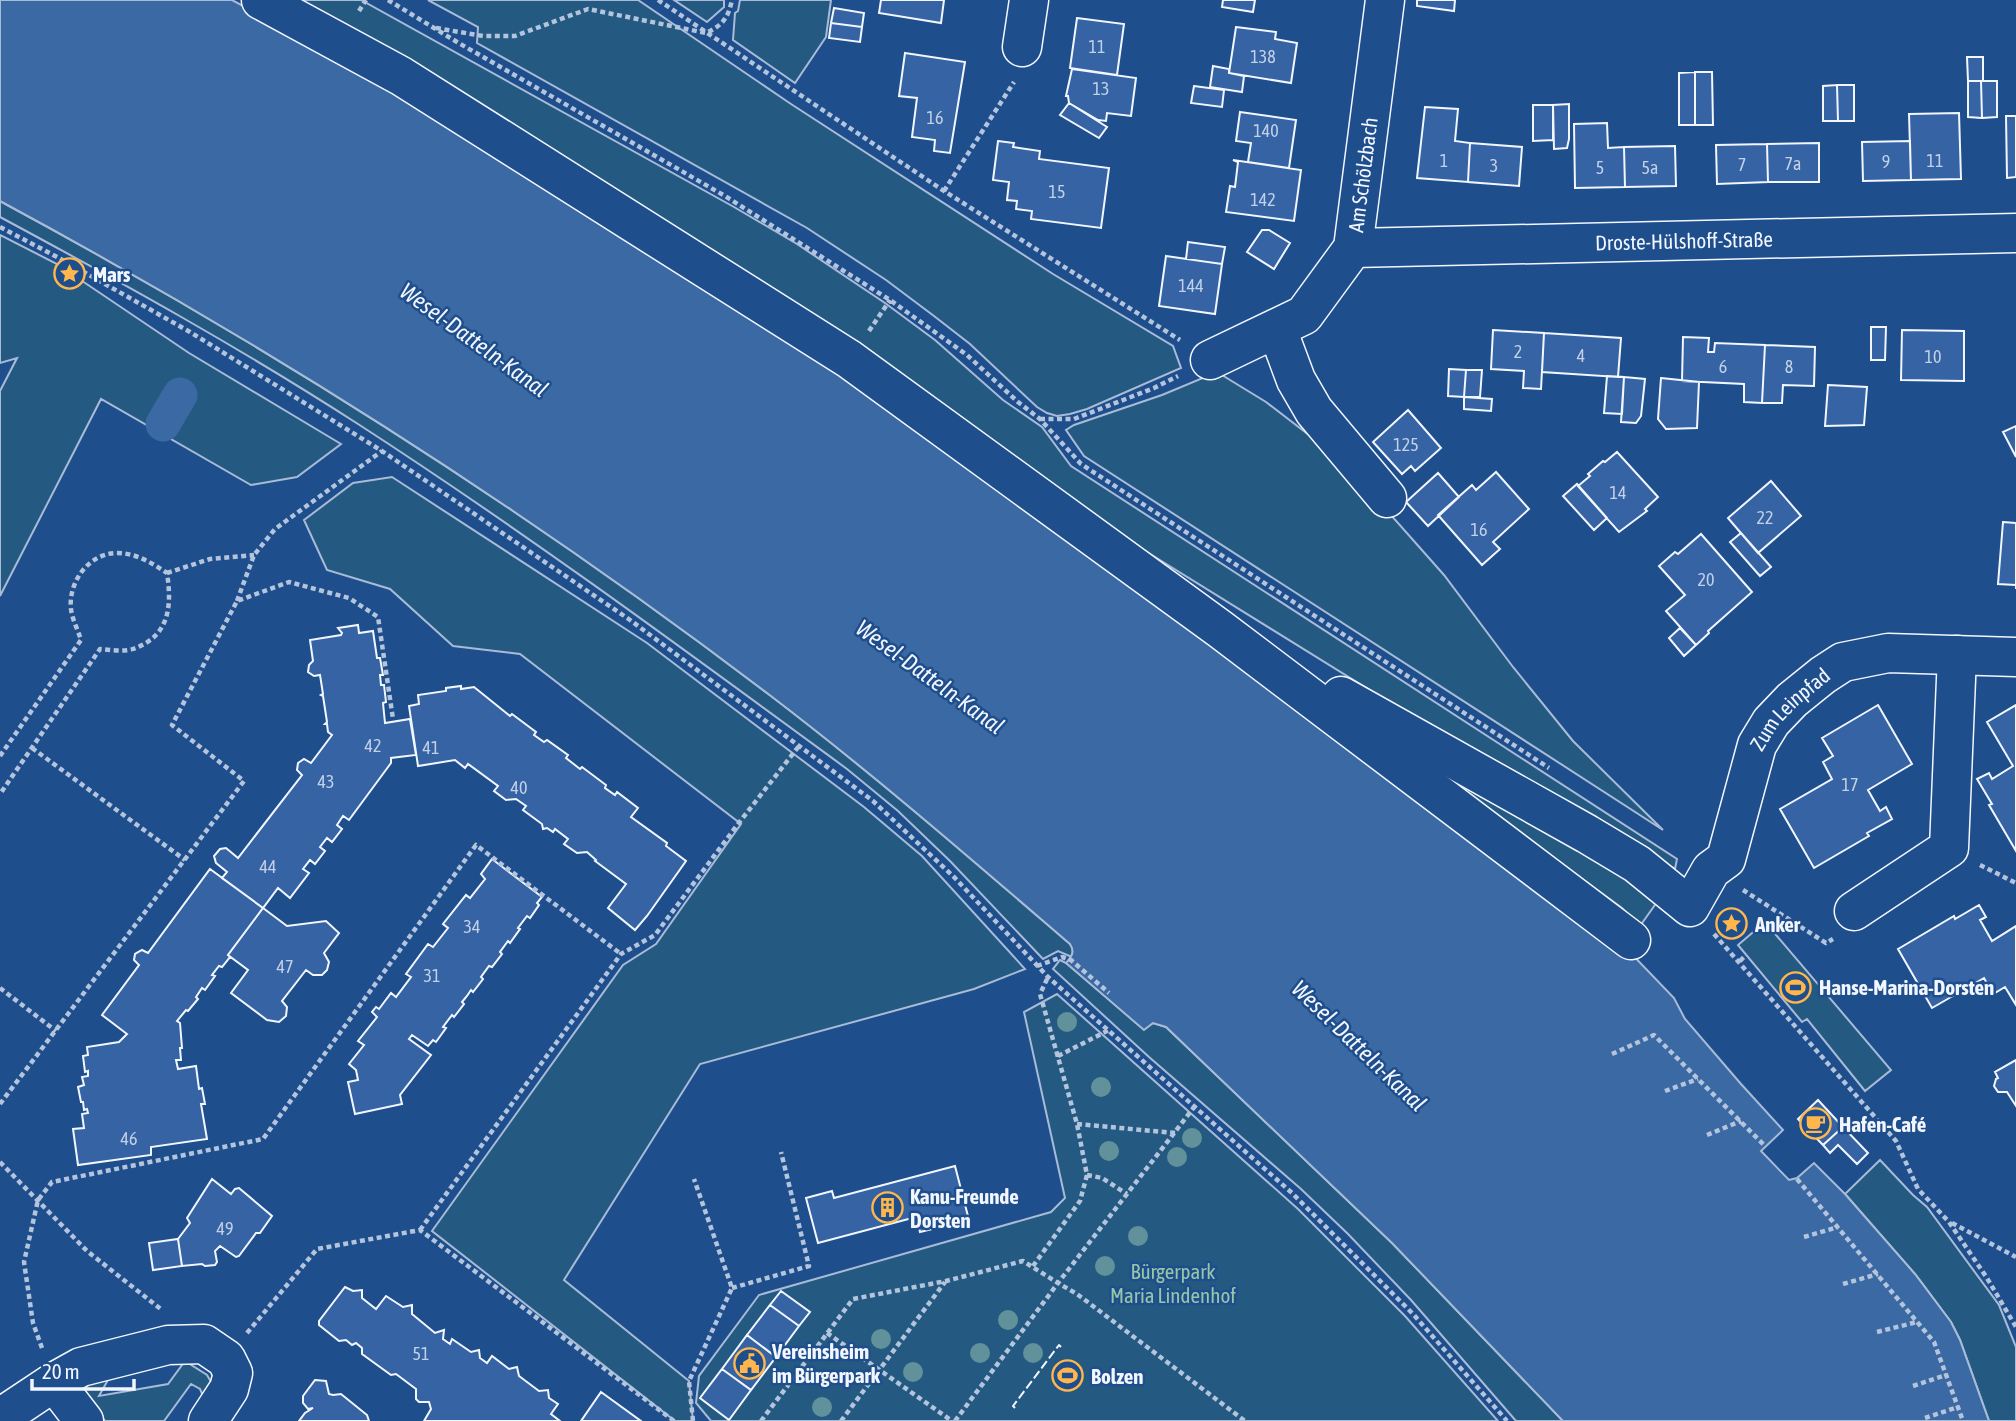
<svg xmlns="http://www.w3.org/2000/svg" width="2016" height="1421" font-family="'Asap Condensed',sans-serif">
	<rect width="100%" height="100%" fill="#1f4e8c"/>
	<path fill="#245a82" stroke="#a8bbd7" stroke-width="2" d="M291,0H361L734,207L797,244L885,303L935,340L1003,400L1042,427L1071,466L1677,859L1675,869L1601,829L1418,720L1134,544L801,306L438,78Z
		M428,0H638L791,104L1053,274L1173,346L1181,368L1087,409L1070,414L1057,416L1047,413L1037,407L970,344L934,316L886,280L807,228L477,43L478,27Z
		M674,0H724V7L707,22Z
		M740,0H831L826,37L795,83L733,40L735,13L738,11Z
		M0,201C267,345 525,509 767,693C871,772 970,858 1070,944L1073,949L1072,957L1058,951L1043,959L950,861L898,811L847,769C686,651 525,532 358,424C242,349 121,282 0,217Z
		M0,235L57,264L189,353L341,444L297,477L251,485L101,399L0,596V391L17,358L0,363Z
		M1217,372L1266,402L1344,462L1444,575L1513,667L1573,741L1663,830L1084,456L1066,430L1074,425L1162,395Z
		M392,477L647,643L864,807L922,856L1025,969L974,989L700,1064L564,1280L689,1381L693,1421H675L432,1231L623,965L656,944L741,824L520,654L453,646L390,589L327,570L304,520L353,483Z
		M1396,743L1583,845L1657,902L1640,926L1622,908Z
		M1765,922L1891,1070L1865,1091L1807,1019L1802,1022L1738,945Z
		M1060,960L1066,963L1144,1029L1153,1023L1166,1027L1392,1243L1563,1421H1516L1411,1300L1348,1234L1301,1189L1149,1057L1053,969Z
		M1057,994L1298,1209L1405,1316L1498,1421H711L696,1403L699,1376L759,1295L1051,1212L1065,1198L1024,1012Z
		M1880,1160L1913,1195L1927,1207L1999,1305L2016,1347V1421H1989L1960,1340L1951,1322L1915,1274L1845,1194Z
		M185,1361L207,1375L217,1392L207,1405L200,1389L191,1384L164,1421H105L82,1393L85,1375L113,1371L99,1396L168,1384Z"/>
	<path fill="#3b69a3" stroke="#a8bbd7" stroke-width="2" d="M0,0H232L421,101L799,338L1625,947L1674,998L1685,1019L1741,1084L1783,1130L1761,1151L1789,1180L1797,1178L1814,1163L1845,1194L1915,1274L1951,1322L1960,1340L1989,1421H1563L1392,1243L1166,1027L1153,1023L1144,1030L1066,963C1072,956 1075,952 1070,944C970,858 871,772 767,693C525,509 267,345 0,201Z"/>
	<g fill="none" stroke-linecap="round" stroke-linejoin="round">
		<path stroke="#3b69a3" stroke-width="35" d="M163,424L180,395"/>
	</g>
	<path fill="#3563a3" stroke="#f2f6ff" stroke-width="2" d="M881,0H944L941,23L879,13Z
		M1223,0H1255L1253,12L1222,7Z
		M1417,0H1455L1454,11L1417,6Z
		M834,8L864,13L862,27L831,23Z
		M1077,18L1124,24L1117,75L1070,68Z
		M831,23L862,27L860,42L829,38Z
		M1236,27L1276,32L1275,39L1297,43L1291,83L1229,73Z
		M905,53L965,62L950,153L934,151L935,140L912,137L917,98L899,96Z
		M1967,57H1983V81H1968Z
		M1213,66L1229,69V73L1244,76L1242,92L1210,87Z
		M1072,69L1136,78L1131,116L1107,113L1106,121L1098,120L1069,103L1068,96H1066Z
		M1695,72V125H1679V73Z
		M1695,72H1712L1713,125H1695Z
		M1968,81H1981L1982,118L1968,117Z
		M1981,81H1997V117L1982,118Z
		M1837,85H1854V121H1838Z
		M1837,85L1838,121H1823V86Z
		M1194,86L1224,90L1222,107L1191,103Z
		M1069,103L1107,127L1099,138L1060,115Z
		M1569,104V139L1567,148L1554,149L1553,105Z
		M1533,105H1553V140L1533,141Z
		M1425,107L1458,109L1455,141L1470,143L1468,182L1417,178Z
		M1240,112L1296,120L1289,168L1248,162L1251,143L1236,141Z
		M1959,113L1961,179L1911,180L1909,114Z
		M2006,116H2016V177L2007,178Z
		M1607,123L1608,148L1624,147L1625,187L1575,188L1574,124Z
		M998,141L1014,143L1013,147L1040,151L1039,159L1109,168L1101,228L1031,219L1032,211L1016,209L1017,201L1007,200L1009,182L993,180Z
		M1910,141L1911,180L1863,181L1862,142Z
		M1470,143L1522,147L1519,186L1468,182Z
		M1819,143V182H1768L1767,144Z
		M1767,144L1768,182L1717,184L1716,145Z
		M1675,146L1676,186L1625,187L1624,147Z
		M1233,160L1301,170L1294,221L1226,212L1230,186L1235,187L1238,162Z
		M1262,230H1269L1290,243L1274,269L1247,252Z
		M1188,242L1225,247L1222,264L1186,259Z
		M1166,256L1222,264L1215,314L1159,306Z
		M1871,327H1886L1885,360H1871Z
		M1493,330L1544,333L1541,389L1523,388L1524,371L1491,369Z
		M1902,330L1964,331V381L1901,380Z
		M1544,333L1621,338L1618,377L1542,372Z
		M1683,337L1709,338L1708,352H1714L1715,343L1765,345L1762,403L1744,402V384L1682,381Z
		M1765,345L1815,347L1814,386L1783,385L1782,403H1762Z
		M1449,369L1466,370L1464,397L1448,396Z
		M1466,370H1482L1480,397H1464Z
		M1607,376L1624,377L1622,414L1604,413Z
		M1624,377L1645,379L1641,416L1636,423L1621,422Z
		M1661,378L1699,382L1697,428L1666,429L1658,419Z
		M1828,385L1867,387L1864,425L1825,426Z
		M1464,397L1492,399L1491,411L1464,409Z
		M1408,410L1441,448L1415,471L1411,466L1402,474L1373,442Z
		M2016,426V457L2003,432Z
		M1617,452L1658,497L1645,509L1647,511L1619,532L1578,486L1590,476L1588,474L1603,461L1605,462Z
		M1496,472L1529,509L1493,542L1500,549L1482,565L1438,515L1472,485L1476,490Z
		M1438,473L1459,497L1428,526L1406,502Z
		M1771,481L1801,516L1758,553L1728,518Z
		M1577,484L1607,518L1594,530L1563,496Z
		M2003,522L2016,523V589V585L1998,584Z
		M1741,533L1771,567L1760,576L1730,542Z
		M1701,534L1752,592L1708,631L1709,633L1696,645L1666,611L1685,595L1659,566L1675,552L1678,554Z
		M358,625L359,633L373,631L377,658H380L383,675H380L381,685H384L386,702L383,703L385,723L410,719L416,755L391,758V763L349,820L343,816L337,825L342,829L332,842L327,838L320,847L325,851L315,864L310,860L303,869L309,873L290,898L278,888L263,908L222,878L227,872L216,863L214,856L220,849L226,848L238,858L302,775L297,770L298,763L304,759L311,763L332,735L328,732L327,724H325L327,722L323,696L321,695L323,694L320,675L314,676L308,672L309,665L313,661L310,640L341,635L342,633L338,628Z
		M1680,628L1696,645L1684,656L1669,638Z
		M461,686V689L474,687L510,716L512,714L536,732L534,735L544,742L547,740L568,755L566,758L580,769L582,767L606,785L605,788L615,795L617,792L638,808L631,817L667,843L666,846L686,861L647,916L635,930L608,908L626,884L595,861L596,860L587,852L577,853L564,844L568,839L555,829L553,832L547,828L543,829L542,824L523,810L526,806L516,799L506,800L494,791L498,786L468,764L465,768L455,760L418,766L409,706L419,704L418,695L446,691V688Z
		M1878,705L1912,764L1868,790L1880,811L1886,807L1892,819L1867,833L1869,836L1814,868L1780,809L1832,779L1823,762L1833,756L1822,738Z
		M2016,705V851L1989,805L1992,804L1977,779L1989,773L1992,779L2013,766L1987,722Z
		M492,859L542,897L537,903L539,905L530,918L527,916L518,928L520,929L510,943L508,941L500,952L502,954L492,967L489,966L481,977L483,979L473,992L471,990L467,996L462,1002L464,1004L454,1017L452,1015L443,1027L446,1028L436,1042L433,1040L428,1046L412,1035L409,1039L431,1055L400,1095L402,1104L355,1114L348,1082L358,1080L356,1070L349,1064L364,1045L358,1041L377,1017L372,1012L376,1007L379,1009L391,993L396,997L411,977L406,974L428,944L433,947L448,928L443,924L466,895L470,898L485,879L481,874Z
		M210,869L263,908L228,955L230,957L222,967L219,966L212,975L215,976L205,990L202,988L196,997L198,999L188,1011L186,1010L177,1021L180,1023L182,1048H180L181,1060H176L178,1069L196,1066L199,1089L202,1088L205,1104H201L207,1139L151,1147V1155L78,1165L73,1129L84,1128L82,1114L88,1113L87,1109L84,1110L83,1102H81L78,1087L84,1085L82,1077L88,1076V1071L85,1072L83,1056L88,1055L87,1047L119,1042L127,1034L102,1015L139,965L134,960L135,954L142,950L148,953Z
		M1979,905L1986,917L1980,920L1992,941L2016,926V1005L2005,987L1993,994L1984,978L1932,1008L1898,949L1954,916L1955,919Z
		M263,908L287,926L326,921L339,933L324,953L329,962L327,970L322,975H313L306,970L282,1001L287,1007L286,1016L279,1022L267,1020L231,993L248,970L228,955Z
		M2016,1060V1106L2007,1092H1998L1994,1086L1996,1079L1998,1078L1995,1072Z
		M1818,1100L1843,1127L1823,1145L1798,1119Z
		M1843,1127L1868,1153L1857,1164L1838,1145L1830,1153L1823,1145Z
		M955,1166L969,1220L920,1232L916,1217L818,1243L806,1198L832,1191L834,1198Z
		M212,1179L231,1194L235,1189L239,1188L272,1216L260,1233H256L239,1256L236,1257L220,1246L215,1251L217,1262L215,1265L205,1266L202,1264L182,1266L178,1239L190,1223L187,1218Z
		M178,1239L182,1266L153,1270L149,1243Z
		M345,1287L353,1291L362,1290V1298L376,1309L386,1296L403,1307L412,1305V1314L435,1333L444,1330L443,1339L450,1344L452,1339L471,1352L479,1350L480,1358L487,1363L492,1356L509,1369L517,1367L519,1376L539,1391L548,1390L549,1398L558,1404L551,1414L560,1421H424L431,1409L429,1402H419L416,1399V1389L396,1374L391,1375L362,1354V1348L356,1343L352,1345L346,1340L339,1341L319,1325V1321Z
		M781,1291L810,1312L799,1326L770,1305Z
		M770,1305L799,1326L776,1357L747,1335Z
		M747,1335L776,1357L751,1390L722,1369Z
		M722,1369L751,1390L729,1420L700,1398Z
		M315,1380L326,1381L329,1394L333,1395L341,1394L367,1415L369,1421H299L305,1413L313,1408L308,1409L303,1403V1396Z
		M601,1392L641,1421H581Z"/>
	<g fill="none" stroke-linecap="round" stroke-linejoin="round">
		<defs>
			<g id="minor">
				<path d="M261,0L401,76L849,359L1220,629L1631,940"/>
				<path d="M1022,47L1029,0"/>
				<path id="s1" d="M1353,248L2016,233"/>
				<path d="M1277,329L1296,380L1314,411L1387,498"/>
				<path id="s2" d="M1210,360L1304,315L1353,248L1385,0"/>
				<path id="s3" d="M1341,696L1587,834L1637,864L1690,907L1711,870L1726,859L1757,745L1771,722L1792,700L1823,675L1843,662L1888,653L2016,657"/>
				<path d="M1854,911L1949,848L1957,655"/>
				<path d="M54,1382L84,1421"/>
				<path d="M0,1418L54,1382L81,1367L168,1345L204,1344L226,1359L233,1373L229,1389L208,1421"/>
			</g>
		</defs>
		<use href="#minor" stroke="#f2f6ff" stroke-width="41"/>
		<path stroke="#b3c4dc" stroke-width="4.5" stroke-dasharray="5 3.5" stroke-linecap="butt" d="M388,0L457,42L725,196L890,300L967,355L1018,402L1040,419L1081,464L1549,768
			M658,0L944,191L1180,340
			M359,11L366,0
			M436,28L483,36H515L588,9L706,33C723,25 728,18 732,0
			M944,191L1014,82
			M0,227L59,258L190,332L382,451L630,620L873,801L954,877L1048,977L1292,1193L1413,1314L1507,1421
			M869,331L890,300
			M1040,419H1074L1154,388L1178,376
			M167,573L210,559L254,555
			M237,601L254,555L275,529L382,451
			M32,748L185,860
			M0,756L81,640C78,630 72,619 71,609C68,582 89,553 117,553C136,553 152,563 167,573C172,606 170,636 133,649C124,652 110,650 100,649L0,794
			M1980,865L2016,883
			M1743,890L1826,943L1833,939
			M1714,934L1896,1141L1918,1189L1949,1222L1987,1278L2016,1327
			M1740,961L1746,955
			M1037,966L1062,957L1071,960L1109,993
			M0,988L56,1031
			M1612,1054L1654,1035L1765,1146
			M1058,1056L1109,1030
			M1665,1091L1698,1079
			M0,1104L244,781L172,725L237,601L289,582L349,598L378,617L393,719
			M1195,1106L1058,1283L1077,1294L1245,1421
			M1077,1124L1175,1133
			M1707,1135L1741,1121
			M0,1162L87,1251L162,1310
			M1087,1175L1102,1178L1127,1194
			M1797,1179L1934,1342L1963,1421
			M1952,1223L2016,1257
			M420,1230L621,954L655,935L738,824L799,746
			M1804,1237L1838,1227
			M1033,1266L1080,1201L1087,1175L1077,1124L1040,994L1048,977
			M1843,1284L1878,1274
			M732,1288L809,1266L781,1152
			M1877,1332L1917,1322
			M247,1333L317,1249L420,1230L674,1421
			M827,1333L952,1421
			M42,1348L33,1323L24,1262L38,1200L52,1182L263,1139L476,845L621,954
			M1913,1386L1946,1375
			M1925,1418L1958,1407
			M693,1421L689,1381L732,1288L694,1179
			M761,1421L853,1299L946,1281L1023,1261L1058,1283L955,1421
			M841,1421L945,1282"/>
		<use href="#minor" stroke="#1f4e8c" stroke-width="38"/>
		<path stroke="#f2f6ff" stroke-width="2" stroke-dasharray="9 3.5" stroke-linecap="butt" d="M1015,1408L1013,1406L1059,1345L1061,1347"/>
	</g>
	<g fill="#61919a">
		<circle cx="1067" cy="1022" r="10"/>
		<circle cx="1101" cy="1087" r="10"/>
		<circle cx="1192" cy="1138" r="10"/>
		<circle cx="1109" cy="1151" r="10"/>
		<circle cx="1177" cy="1157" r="10"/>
		<circle cx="1138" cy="1236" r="10"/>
		<circle cx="1105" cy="1266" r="10"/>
		<circle cx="1008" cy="1320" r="10"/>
		<circle cx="881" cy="1339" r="10"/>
		<circle cx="980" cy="1353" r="10"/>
		<circle cx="1033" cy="1353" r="10"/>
		<circle cx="913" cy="1372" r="10"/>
		<circle cx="822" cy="1407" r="10"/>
	</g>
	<defs>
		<symbol id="sight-ring" viewBox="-11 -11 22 22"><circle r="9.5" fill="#1f4e8c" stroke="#ffb74d" stroke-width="1.5"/><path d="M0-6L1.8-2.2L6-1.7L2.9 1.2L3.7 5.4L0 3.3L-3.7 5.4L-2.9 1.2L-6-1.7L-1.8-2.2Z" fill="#ffb74d"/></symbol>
		<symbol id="stadium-ring" viewBox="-11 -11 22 22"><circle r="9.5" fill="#1f4e8c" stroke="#ffb74d" stroke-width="1.5"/><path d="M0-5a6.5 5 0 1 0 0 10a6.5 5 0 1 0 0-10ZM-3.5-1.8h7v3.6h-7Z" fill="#ffb74d"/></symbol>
		<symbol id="cafe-ring" viewBox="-11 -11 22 22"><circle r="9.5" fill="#1f4e8c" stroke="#ffb74d" stroke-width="1.5"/><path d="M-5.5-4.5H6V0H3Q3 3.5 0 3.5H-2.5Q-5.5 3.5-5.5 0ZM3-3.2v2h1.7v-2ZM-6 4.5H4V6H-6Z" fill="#ffb74d"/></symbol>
		<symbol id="building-ring" viewBox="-11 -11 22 22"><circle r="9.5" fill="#1f4e8c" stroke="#ffb74d" stroke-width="1.5"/><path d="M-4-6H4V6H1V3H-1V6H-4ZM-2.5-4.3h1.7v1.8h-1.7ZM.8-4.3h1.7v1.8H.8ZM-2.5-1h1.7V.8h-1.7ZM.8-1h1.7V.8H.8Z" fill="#ffb74d"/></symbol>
		<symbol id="civic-ring" viewBox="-11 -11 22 22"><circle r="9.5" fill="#1f4e8c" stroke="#ffb74d" stroke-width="1.5"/><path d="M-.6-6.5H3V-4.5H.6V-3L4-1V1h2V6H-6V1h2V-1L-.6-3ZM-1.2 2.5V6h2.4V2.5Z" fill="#ffb74d"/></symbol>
	</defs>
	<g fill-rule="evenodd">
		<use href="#sight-ring" x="52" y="256" width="35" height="35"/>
		<use href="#sight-ring" x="1714" y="906" width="35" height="35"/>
		<use href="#stadium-ring" x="1778" y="970" width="35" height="35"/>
		<use href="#cafe-ring" x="1798" y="1106" width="35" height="35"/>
		<use href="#building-ring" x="870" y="1190" width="35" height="35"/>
		<use href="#civic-ring" x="732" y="1346" width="35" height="35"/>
		<use href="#stadium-ring" x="1050" y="1358" width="35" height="35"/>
	</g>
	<g text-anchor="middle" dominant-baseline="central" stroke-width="5" stroke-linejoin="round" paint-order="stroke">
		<g font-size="18" fill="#c3d1e8">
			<text x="1097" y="46">11</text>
			<text x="1263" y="56">138</text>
			<text x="1101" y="88">13</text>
			<text x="935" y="117">16</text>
			<text x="1266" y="130">140</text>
			<text x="1444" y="160">1</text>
			<text x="1935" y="160">11</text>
			<text x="1886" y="161">9</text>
			<text x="1793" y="163">7a</text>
			<text x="1742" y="164">7</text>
			<text x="1494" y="165">3</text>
			<text x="1600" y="167">5</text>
			<text x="1650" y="167">5a</text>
			<text x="1057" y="191">15</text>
			<text x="1263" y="199">142</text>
			<text x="1191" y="285">144</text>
			<text x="1518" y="351">2</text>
			<text x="1581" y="355">4</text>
			<text x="1933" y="356">10</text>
			<text x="1723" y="366">6</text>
			<text x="1789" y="366">8</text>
			<text x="1406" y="444">125</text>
			<text x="1618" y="492">14</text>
			<text x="1765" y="517">22</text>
			<text x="1479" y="529">16</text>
			<text x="1706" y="579">20</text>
			<text x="373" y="745">42</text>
			<text x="431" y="747">41</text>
			<text x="326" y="781">43</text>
			<text x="1850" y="784">17</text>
			<text x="519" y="787">40</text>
			<text x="268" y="866">44</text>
			<text x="472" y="926">34</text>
			<text x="285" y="966">47</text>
			<text x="432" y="975">31</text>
			<text x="129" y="1138">46</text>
			<text x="225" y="1228">49</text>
			<text x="421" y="1353">51</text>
		</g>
		<g font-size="21" fill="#f2f6ff" stroke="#1f4e8c">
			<text stroke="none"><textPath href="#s2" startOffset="261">Am Schölzbach</textPath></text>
			<text stroke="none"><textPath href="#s1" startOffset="331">Droste-Hülshoff-Straße</textPath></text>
			<text stroke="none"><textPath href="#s3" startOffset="637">Zum Leinpfad</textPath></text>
		</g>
		<g font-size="21" font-weight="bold" fill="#f2f6ff" stroke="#1f4e8c" text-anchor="start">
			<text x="93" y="274">Mars</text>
			<text x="1755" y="924">Anker</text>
			<text x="1819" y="987">Hanse-Marina-Dorsten</text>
			<text x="1839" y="1124">Hafen-Café</text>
			<text x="910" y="1196">Kanu-Freunde<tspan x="910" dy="24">Dorsten</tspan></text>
			<text x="772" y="1351">Vereinsheim<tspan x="772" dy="24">im Bürgerpark</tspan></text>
			<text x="1091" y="1376">Bolzen</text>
		</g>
		<g font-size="21" fill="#97c8a6" stroke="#1f4e8c">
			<text x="1173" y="1271">Bürgerpark<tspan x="1173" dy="24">Maria Lindenhof</tspan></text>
		</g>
		<g font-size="23" font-style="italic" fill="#f2f6ff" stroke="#1f4e8c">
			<text transform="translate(474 340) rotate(36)">Wesel-Datteln-Kanal</text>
			<text transform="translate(930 677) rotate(36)">Wesel-Datteln-Kanal</text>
			<text transform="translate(1359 1046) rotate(44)">Wesel-Datteln-Kanal</text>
		</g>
	</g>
	<path d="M32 1379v10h102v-10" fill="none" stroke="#f2f6ff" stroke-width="3.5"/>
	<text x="42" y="1379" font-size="21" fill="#f2f6ff" stroke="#1f4e8c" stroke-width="5" paint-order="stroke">20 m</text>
</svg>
